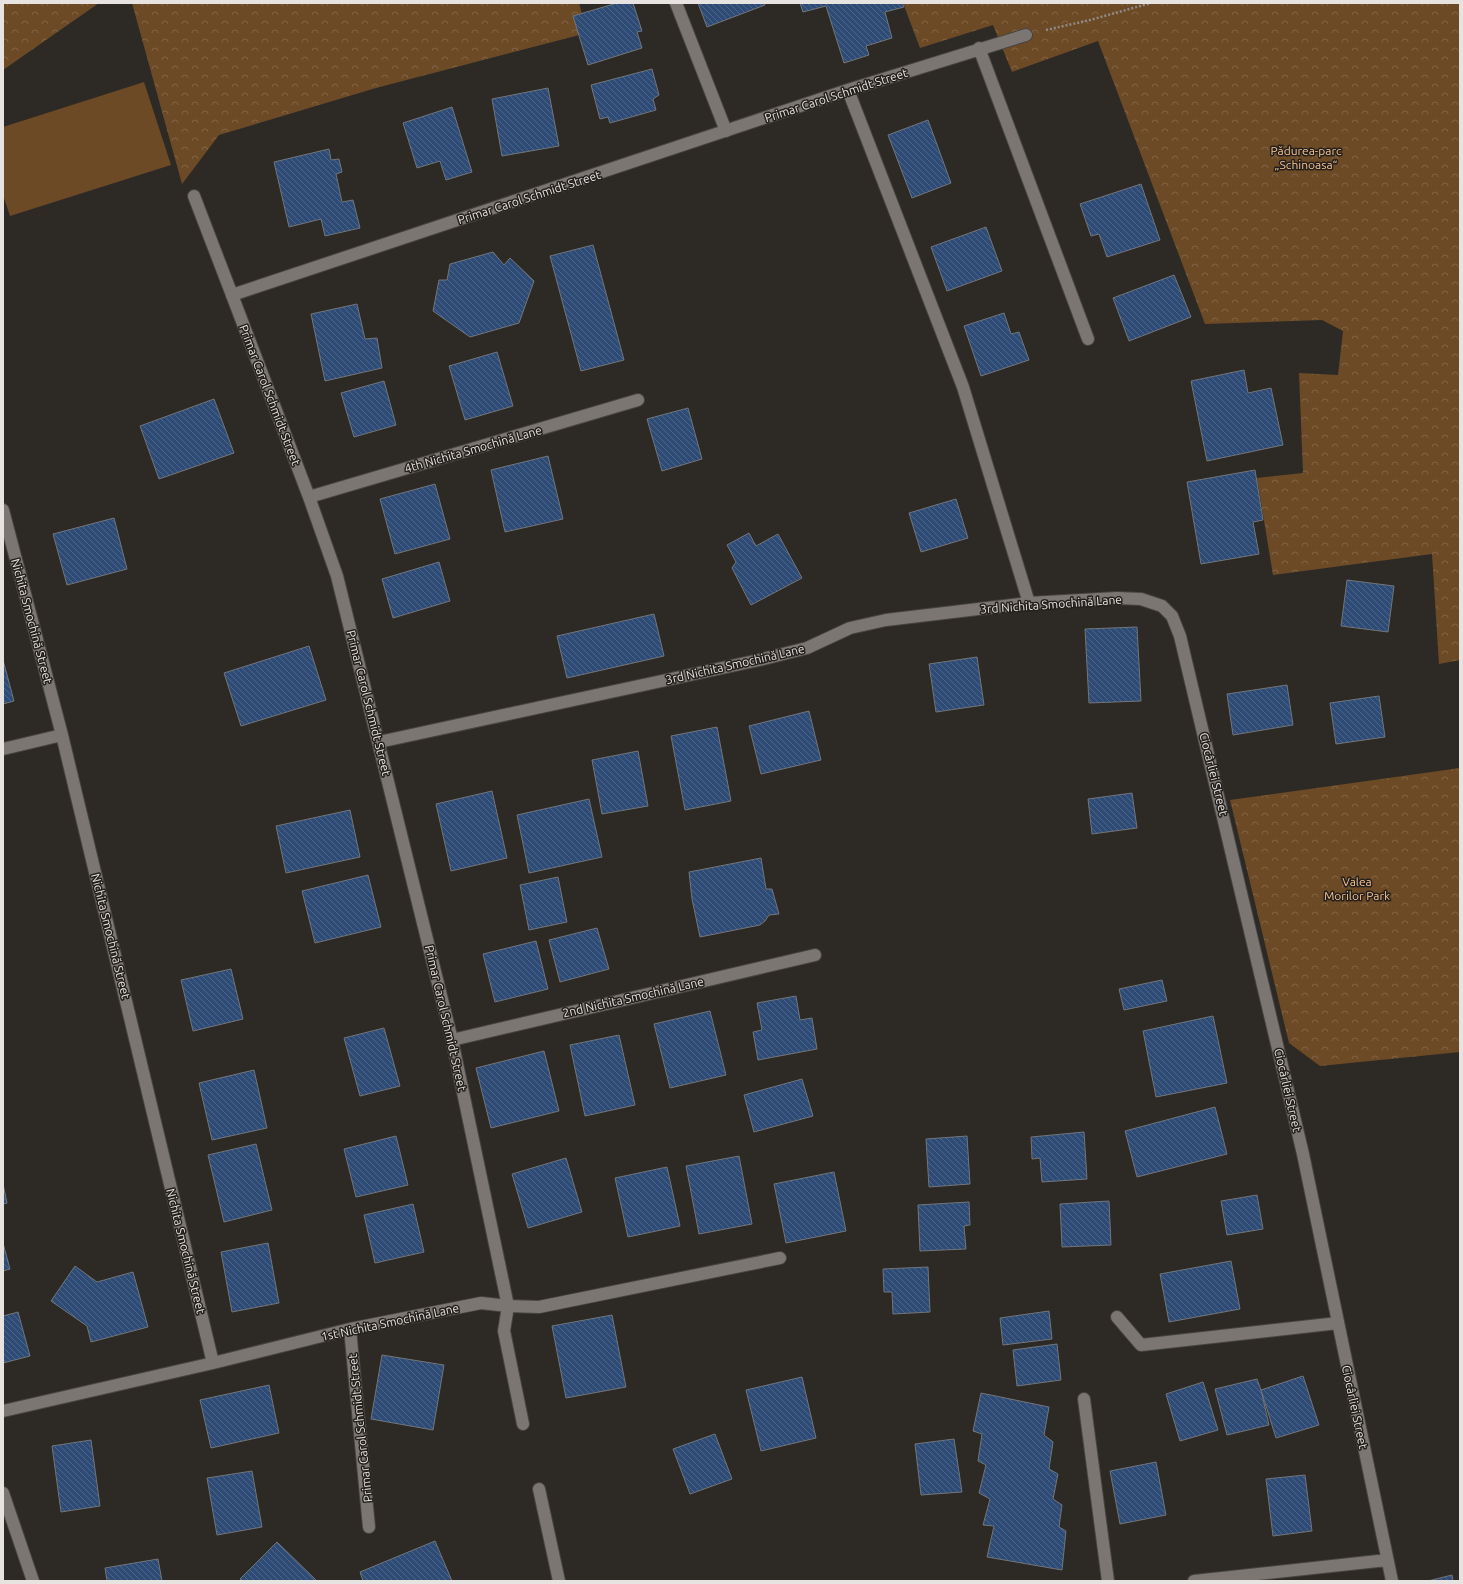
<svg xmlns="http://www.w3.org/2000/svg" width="1463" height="1584" font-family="Ubuntu,sans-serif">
	<defs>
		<pattern id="forest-crowns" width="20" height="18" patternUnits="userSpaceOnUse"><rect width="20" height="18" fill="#6d4a26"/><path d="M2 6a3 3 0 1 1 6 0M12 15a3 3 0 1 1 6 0" fill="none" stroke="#826445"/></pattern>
		<pattern id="building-back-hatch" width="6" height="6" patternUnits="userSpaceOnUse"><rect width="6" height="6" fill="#2e4b75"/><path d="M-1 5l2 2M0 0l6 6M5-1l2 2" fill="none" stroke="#4c6588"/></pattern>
	</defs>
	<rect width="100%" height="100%" fill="#2d2925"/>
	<path fill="#6d4a26" d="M144,82L171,165L10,216L3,195V127Z"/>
	<path fill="url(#forest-crowns)" d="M3,3H99L3,70Z
		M132,3H579L587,33L376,88L219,135L182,184Z
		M903,3H1460V660L1439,664L1432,554L1273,575L1257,478L1303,473L1299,373L1338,375L1343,331L1322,320L1205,324L1098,41L1012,72L993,25L920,48Z
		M1460,768V1052L1320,1066L1289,1043L1230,800Z"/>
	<path fill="url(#building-back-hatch)" stroke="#72767a" d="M617,3H633L642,31L637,32L642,48L588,65L573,16Z
		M698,3H764L765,5L707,27Z
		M800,3H902L904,7L885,12L892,38L866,46L869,55L844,63L826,6L803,12Z
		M652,69L659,95L653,99L656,110L610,123L608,117L600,119L591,85Z
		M548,88L559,146L502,156L492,99Z
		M452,107L472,172L446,180L440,161L417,168L403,123Z
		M928,120L951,183L912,198L888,135Z
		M329,149L331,160L339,159L342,172L336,174L342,202L353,200L360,228L325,236L321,219L289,227L274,162Z
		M1141,184L1160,240L1107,257L1099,234L1091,236L1080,204Z
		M986,227L1002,271L947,291L931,247Z
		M593,245L624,360L581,371L550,256Z
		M493,252L504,265L510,258L534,281L519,323L470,337L433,311L439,280H447L450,264Z
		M1174,275L1191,317L1129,341L1113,298Z
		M357,304L365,339L377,338L382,368L325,381L311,314Z
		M1004,313L1011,334L1019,332L1029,360L981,376L964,326Z
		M497,352L513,406L465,420L449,366Z
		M1244,370L1248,393L1271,388L1283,445L1207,461L1191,381Z
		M384,381L396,425L354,437L341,393Z
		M214,399L234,453L159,479L140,426Z
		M688,408L702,459L662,471L647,419Z
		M548,456L563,519L505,532L491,470Z
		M1255,470L1263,520L1253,522L1259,554L1201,564L1187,482Z
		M435,484L450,539L395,554L380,499Z
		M956,499L968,538L921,552L909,513Z
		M114,518L127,569L67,585L53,534Z
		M749,533L756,546L778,534L802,578L751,605L732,568L736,562L727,545Z
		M439,562L450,601L393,618L382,579Z
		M1347,580L1394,586L1388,632L1341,626Z
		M654,614L664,656L567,678L557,636Z
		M1137,627L1141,701L1089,703L1085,629Z
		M309,646L326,700L241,726L224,673Z
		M977,657L984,705L936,712L929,664Z
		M3,660L14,701L3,704Z
		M1287,685L1293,725L1233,735L1227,694Z
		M1379,696L1385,737L1336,744L1330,703Z
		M809,711L821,760L761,774L749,726Z
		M717,727L731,801L685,810L671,736Z
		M638,751L648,806L602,814L592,760Z
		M492,791L507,858L451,871L436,804Z
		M1132,793L1137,828L1092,834L1088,799Z
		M589,799L602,857L529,873L517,815Z
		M350,810L360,857L286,873L276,826Z
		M761,858L766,889H772L779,914L769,915L765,921L760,925L700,937L692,899L689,872Z
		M368,875L381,927L315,943L302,891Z
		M558,877L567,922L529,930L520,885Z
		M597,928L609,969L560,982L549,940Z
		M536,941L548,989L495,1002L483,954Z
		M231,969L243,1019L193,1031L181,980Z
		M1162,980L1167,1001L1124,1010L1119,989Z
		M796,996L800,1020L812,1018L817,1049L758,1060L753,1032L762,1030L757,1003Z
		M710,1011L726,1075L670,1088L654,1024Z
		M1213,1016L1227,1083L1156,1097L1143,1031Z
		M384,1028L400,1086L360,1096L344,1038Z
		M619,1035L635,1105L585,1116L570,1045Z
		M544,1051L559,1111L491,1128L476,1068Z
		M254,1070L267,1128L212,1140L199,1083Z
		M802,1079L813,1116L754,1132L744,1095Z
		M1215,1107L1227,1154L1137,1177L1125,1131Z
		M1084,1132L1087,1179L1042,1182L1040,1158L1032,1159L1031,1137Z
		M396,1136L408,1185L356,1197L344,1149Z
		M967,1136L970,1184L929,1187L926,1139Z
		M256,1144L272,1210L224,1222L208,1155Z
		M739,1156L752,1224L699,1234L686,1166Z
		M566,1158L582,1212L528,1228L512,1174Z
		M667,1167L680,1226L628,1237L615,1178Z
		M834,1172L846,1231L786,1243L774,1184Z
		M3,1184L7,1203L3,1204Z
		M1257,1195L1263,1229L1227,1235L1221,1201Z
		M1109,1201L1111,1245L1062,1247L1060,1204Z
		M969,1202L970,1225L964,1226L966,1249L920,1251L918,1205Z
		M413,1204L424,1252L375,1263L364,1215Z
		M3,1243L10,1269L3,1271Z
		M268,1243L279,1303L232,1312L221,1252Z
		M1231,1261L1240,1309L1169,1322L1160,1274Z
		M75,1266L97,1282L133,1272L148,1327L91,1342L87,1326L51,1301Z
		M928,1267L930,1312L893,1314L892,1292H884L883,1269Z
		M1049,1311L1052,1339L1003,1345L1000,1318Z
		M18,1312L30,1356L3,1363V1316Z
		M612,1315L626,1387L566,1398L552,1326Z
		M1057,1344L1061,1380L1017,1386L1013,1350Z
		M382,1355L444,1365L433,1430L371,1419Z
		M1303,1376L1319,1425L1276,1438L1261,1390Z
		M802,1377L816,1438L761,1451L746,1390Z
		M1257,1379L1261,1390L1269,1425L1227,1435L1215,1389Z
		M1203,1382L1218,1430L1180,1441L1166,1394Z
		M269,1385L279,1433L211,1448L200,1400Z
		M981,1393L1049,1407L1044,1435L1053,1442L1049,1469L1058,1474L1053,1499L1062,1505L1059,1527L1066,1531L1062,1570L987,1557L994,1526L983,1525L990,1499L979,1493L986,1465L978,1461L982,1434L973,1431Z
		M715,1434L732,1479L690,1494L673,1449Z
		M954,1439L962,1492L921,1495L915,1444Z
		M91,1440L100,1506L61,1512L52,1446Z
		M1156,1462L1166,1515L1120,1524L1110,1471Z
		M252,1471L262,1527L217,1535L207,1478Z
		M1305,1475L1312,1531L1273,1536L1266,1479Z
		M435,1541L452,1581H363L360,1572Z
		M277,1542L316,1580V1581H243L240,1579Z
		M158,1559L162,1581H107L105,1568Z
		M1452,1575L1453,1581H1428Z"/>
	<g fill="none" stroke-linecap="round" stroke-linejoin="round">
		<defs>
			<path id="lane" d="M676,3L726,131
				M194,196L232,295
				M508,1306L504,1331L523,1424
				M1117,1317L1141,1345L1338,1323
				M1084,1399L1108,1581
				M539,1489L559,1581"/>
			<path id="street" d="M979,48L1088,339
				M848,90L963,387L1029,603
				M309,497L638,400
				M3,510L62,735L213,1363
				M379,742L759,660L807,648L850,628L886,620L1029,603L1117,598L1141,599L1162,606L1172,616L1180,636L1303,1154L1392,1581
				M3,749L62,735
				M452,1040L815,955
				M508,1306L452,1040L337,576L309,497L232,295L848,90L1026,35
				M350,1329L369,1527
				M3,1411L213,1363L350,1329L481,1303L508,1306L539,1307L780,1258
				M3,1493L33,1581
				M1194,1581L1387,1560"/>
		</defs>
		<use href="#lane" stroke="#474441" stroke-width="14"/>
		<use href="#street" stroke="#474441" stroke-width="14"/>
		<path stroke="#8f8b88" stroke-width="2.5" stroke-dasharray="2 2" stroke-linecap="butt" d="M1046,30L1090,20L1151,3"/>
		<use href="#lane" stroke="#7b7672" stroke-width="12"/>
		<use href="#street" stroke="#7b7672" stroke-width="12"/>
	</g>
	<g text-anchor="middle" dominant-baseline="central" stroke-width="3" stroke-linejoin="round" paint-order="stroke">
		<g font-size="12" fill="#e6e3e1" stroke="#231f1c">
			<text transform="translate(836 95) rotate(-18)">Primar Carol Schmidt Street</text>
			<text transform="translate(529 197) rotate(-18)">Primar Carol Schmidt Street</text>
			<text transform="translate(270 395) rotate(69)">Primar Carol Schmidt Street</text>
			<text transform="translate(473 449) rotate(-16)">4th Nichita Smochină Lane</text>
			<text transform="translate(1051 604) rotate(-4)">3rd Nichita Smochină Lane</text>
			<text transform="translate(32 621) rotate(75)">Nichita Smochină Street</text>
			<text transform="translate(735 664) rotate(-13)">3rd Nichita Smochină Lane</text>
			<text transform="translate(369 703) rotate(76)">Primar Carol Schmidt Street</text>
			<text transform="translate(1214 774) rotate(76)">Ciocârliei Street</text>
			<text transform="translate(111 936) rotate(76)">Nichita Smochină Street</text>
			<text transform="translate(633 997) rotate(-13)">2nd Nichita Smochină Lane</text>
			<text transform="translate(446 1018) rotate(77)">Primar Carol Schmidt Street</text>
			<text transform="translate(1288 1090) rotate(77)">Ciocârliei Street</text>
			<text transform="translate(186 1251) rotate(76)">Nichita Smochină Street</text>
			<text transform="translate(390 1322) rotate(-12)">1st Nichita Smochină Lane</text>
			<text transform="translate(1355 1407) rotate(78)">Ciocârliei Street</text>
			<text transform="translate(360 1428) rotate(-96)">Primar Carol Schmidt Street</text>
		</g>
		<g font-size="12" fill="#f7c392" stroke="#231f1c">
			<text x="1306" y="150">Pădurea-parc<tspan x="1306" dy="14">„Schinoasa“</tspan></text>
			<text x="1357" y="881">Valea<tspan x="1357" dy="14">Morilor Park</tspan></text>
		</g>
	</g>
	<rect width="1463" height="1584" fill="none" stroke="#e6e3e1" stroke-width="8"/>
</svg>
